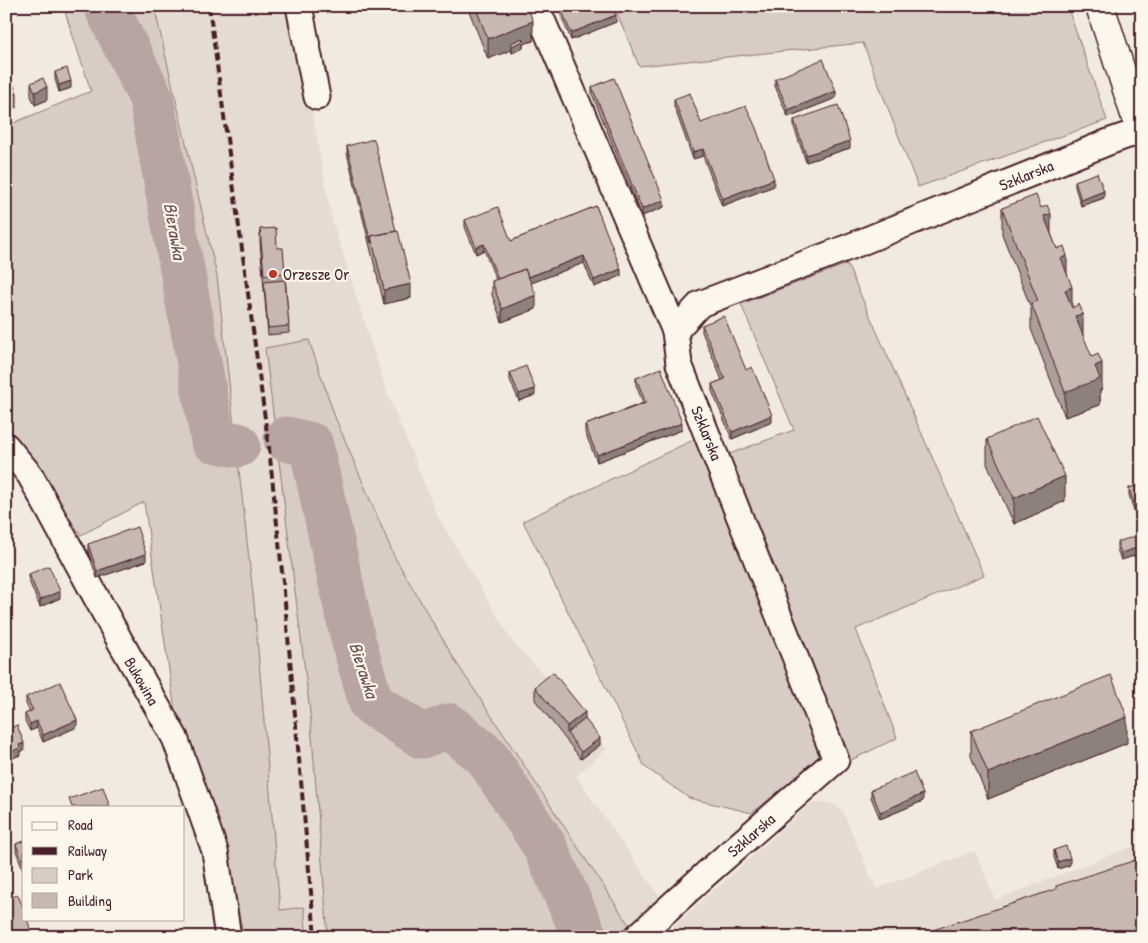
<svg xmlns="http://www.w3.org/2000/svg" width="1148" height="943" font-family="'Patrick Hand',sans-serif">
	<rect width="100%" height="100%" fill="#f0eae0"/>
	<filter id="ink" filterUnits="userSpaceOnUse"><feTurbulence type="fractalNoise" baseFrequency=".02" numOctaves="2"/><feDisplacementMap in="SourceGraphic" scale="10" xChannelSelector="R" yChannelSelector="G"/><feConvolveMatrix kernelMatrix="1 2 1 2 8 2 1 2 1" color-interpolation-filters="sRGB"/></filter>
	<g filter="url(#ink)">
		<path fill="#e4dbd2" d="M145,6H292L332,220L386,390L437,515L512,641L544,675L558,686L606,749L576,776L661,899L629,925L456,662L394,556L335,417L309,340L310,712L328,937H307L304,907L280,910L254,603L217,276L171,76Z
			M823,802L835,805L843,812L876,889L975,851L995,900L1142,843V937H679L674,926L810,804Z"/>
		<path fill="#d8ccc6" stroke="#917678" d="M63,6H154L217,276L254,603L280,910L304,907L307,937H243L242,929L223,837L177,724L144,502L81,535L13,434L6,428V126L91,91Z
			M614,6H1067L1107,120L918,187L863,43L639,66Z
			M847,264L984,575L856,629L897,738L849,761L724,456L794,430L741,304Z
			M309,340L335,417L394,556L456,662L629,925L616,937H328L310,712L265,348Z
			M695,439L819,748L821,758L752,813L689,798L645,767L523,521Z"/>
		<g fill="none" stroke-linecap="round" stroke-linejoin="round">
			<path stroke="#b8a4a2" stroke-width="45" d="M106,6L151,98L213,440L238,445
				M286,439L311,445L353,639L371,703L422,736L449,726L486,756L544,845L585,937"/>
			<defs>
				<path id="street" d="M299,6L317,97
					M536,6L675,331
					M6,446L30,475L120,641L175,738L215,851L228,937
					M637,937L707,873L836,760L679,364L675,331L700,304L849,247L1111,141L1140,131"/>
				<path id="secondary" d="M1100,6L1142,136"/>
			</defs>
			<use href="#street" stroke="#4a1f2b" stroke-width="29"/>
			<use href="#secondary" stroke="#4a1f2b" stroke-width="31"/>
			<use href="#street" stroke="#fbf7ec" stroke-width="25"/>
			<use href="#secondary" stroke="#fbf7ec" stroke-width="28"/>
			<path stroke="#4a1f2b" stroke-width="4" stroke-dasharray="8 4" stroke-linecap="butt" d="M209,6L269,448L283,581L315,937"/>
		</g>
		<path fill="#ac9e9a" stroke="#4a1f2b" d="M467,6H527L533,41L523,44V48L512,53L511,50L488,59Z
			M557,6H612L616,22L571,40Z
			M55,72L71,88L59,92L55,79Z
			M775,79L836,98L788,117L775,86Z
			M31,83L47,100L35,105L31,96Z
			M592,87L664,207L642,216L592,94Z
			M674,99L701,123L774,186L722,206L703,156L693,159L674,106Z
			M794,120L850,148L806,162L794,127Z
			M347,146L411,298L384,304L347,153Z
			M1075,181L1104,198L1081,206L1075,187Z
			M596,206L621,276L594,287L584,263L531,283L536,309L502,322L492,295V281L496,280L484,250L476,254L465,227V220L511,241Z
			M1002,208L1051,234L1067,274L1072,308L1102,389L1100,390V405L1065,417L1031,329V308L1002,234Z
			M260,229L277,248L285,273L289,333L268,335L260,242Z
			M702,325L746,370L772,422L732,439L712,391V384L722,380L702,332Z
			M510,373L535,395L519,401L510,380Z
			M636,378L682,430L597,462L585,432V425L643,403L636,385Z
			M987,439L1065,501L1014,524L987,464Z
			M1142,484V536L1129,495V488Z
			M1117,542L1140,554L1121,560L1117,549Z
			M88,544L146,561L97,578L88,551Z
			M29,574L60,598L40,607L29,581Z
			M535,687L585,719L600,745L581,759L535,700Z
			M26,697L77,727L43,742L37,728L30,731L25,721V714L30,712L26,704Z
			M6,730L24,750L20,752V755L8,760L6,756Z
			M971,731L1127,743L988,799L971,756Z
			M871,790L923,801L880,819L871,797Z
			M24,841V872L16,851V844Z
			M1054,850L1070,865L1058,869L1054,857Z"/>
		<path fill="#8c817d" stroke="#4a1f2b" d="M616,15V22L571,40V33Z
			M533,21V41L523,44V48L512,53V46L511,43V50L488,59V39Z
			M71,81V88L59,92V85Z
			M47,87V100L35,105V92Z
			M836,91V98L788,117V110Z
			M17,93V107L6,111V98Z
			M850,141V148L806,162V155Z
			M703,149V156L693,159V152Z
			M774,179V186L722,206V199Z
			M1104,191V198L1081,206V200Z
			M664,200V207L642,216V209Z
			M1051,214V240L1044,216Z
			M484,244V250L476,254V247Z
			M584,256V263L526,285V278Z
			M1067,256V281L1061,258Z
			M621,269V276L594,287V280Z
			M411,284V298L384,304V290Z
			M1072,287V313L1065,290Z
			M536,295V309L502,322V309Z
			M1083,314V340L1075,316Z
			M1102,363V389L1100,390V405L1065,417V392L1095,366Z
			M535,389V395L519,401V394Z
			M772,415V422L732,439V432Z
			M682,423V430L597,462V455Z
			M1065,476V501L1014,524V498Z
			M1140,547V554L1121,560V553Z
			M146,554V561L97,578V571Z
			M60,591V598L40,607V600Z
			M11,652V659L6,661V654Z
			M585,712V726L567,733V726Z
			M1127,717V743L988,799V773Z
			M77,720V727L43,742V735Z
			M37,721V728L30,731V724Z
			M600,738V745L581,759V752Z
			M24,743V750L20,752V755L8,760V753L19,745Z
			M923,794V801L880,819V812Z
			M1070,858V865L1058,869V862Z"/>
		<path fill="#c8b8b3" stroke="#4a1f2b" d="M475,6H527L533,21L488,39Z
			M560,6H612L616,15L571,33Z
			M522,38L523,41L512,46L511,43Z
			M823,59L836,91L788,110L775,79Z
			M6,68L17,93L6,98Z
			M67,68L71,81L59,85L55,72Z
			M43,78L47,87L35,92L31,83Z
			M614,78L664,200L642,209L592,87Z
			M690,93L701,123L746,106L756,128L774,179L722,199L703,149L693,152L674,99Z
			M838,105L850,141L806,155L794,120Z
			M374,139L396,231L371,236V243L347,146Z
			M1097,173L1104,191L1081,200L1075,181Z
			M1036,195L1041,208L1047,205L1051,214L1044,216L1057,249L1064,246L1067,256L1061,258L1072,287L1065,290L1072,308L1079,304L1083,314L1075,316L1092,357L1098,354L1102,363L1095,366L1100,379L1065,392L1031,303L1038,301L1002,208Z
			M596,206L621,269L594,280L584,256L528,277L525,269L498,279L484,244L476,247L465,220L498,207L511,241Z
			M276,228L277,248H283L285,273L264,275L260,229Z
			M398,231L411,284L384,290L371,236Z
			M525,269L536,295L502,309L492,281Z
			M285,280L289,326L268,328L264,282Z
			M724,316L746,370L752,367L772,415L732,432L712,384L725,379L702,325Z
			M526,366L535,389L519,394L510,373Z
			M661,368L682,423L597,455L585,425L646,403L636,378Z
			M1037,416L1065,476L1014,498L987,439Z
			M1142,484V529L1129,488Z
			M137,527L146,554L97,571L88,544Z
			M1136,536L1140,547L1121,553L1117,542Z
			M49,566L60,591L40,600L29,574Z
			M6,641L11,652L6,654Z
			M553,672L585,712L567,726L535,687Z
			M1111,675L1127,717L988,773L971,731Z
			M60,682L77,720L43,735L37,721L30,724L25,714L33,710L26,697Z
			M585,719L600,738L581,752L567,733Z
			M17,725L24,743L19,745L20,748L8,753L6,749V730Z
			M914,772L923,794L880,812L871,790Z
			M103,787L110,807H72L69,799Z
			M24,841V865L16,844Z
			M1066,846L1070,858L1058,862L1054,850Z
			M1142,858V937H912L1056,889V886Z
			M18,895L24,910V919H27L33,937H6V899Z"/>
	</g>
	<circle fill="#c8321e" stroke="#fbf7ec" stroke-width="2" cx="273" cy="274" r="5"/>
	<g text-anchor="middle" dominant-baseline="central" stroke-width="4.5" stroke-linejoin="round" paint-order="stroke">
		<g font-size="16" fill="#4a1f2b" stroke="#fbf7ec">
			<text transform="translate(1026 175) rotate(-22)">Szklarska</text>
			<text transform="translate(707 433) rotate(68)">Szklarska</text>
			<text transform="translate(142 681) rotate(60)">Bukowina</text>
			<text transform="translate(751 835) rotate(-41)">Szklarska</text>
		</g>
		<g font-size="16" fill="#4a1f2b" stroke="#fbf7ec" text-anchor="start">
			<text x="283" y="274">Orzesze Or</text>
		</g>
		<g font-size="18" font-style="italic" fill="#704e55" stroke="#fbf7ec">
			<text transform="translate(175 231) rotate(80)">Bierawka</text>
			<text transform="translate(364 670) rotate(72)">Bierawka</text>
		</g>
	</g>
	<rect width="1148" height="943" fill="none" stroke="#fbf7ec" stroke-width="25"/>
	<rect x="12" y="12" width="1123" height="918" fill="none" stroke="#4a1f2b" stroke-width="2" filter="url(#ink)"/>
	<rect x="22" y="806" width="162" height="115" fill="#fbf7ec" stroke="#b4a19f"/>
	<rect x="32" y="822" width="25" height="8" fill="#fbf7ec" stroke="#b4a19f"/>
	<text x="68" y="830" font-size="15" fill="#4a1f2b">Road</text>
	<rect x="32" y="847" width="25" height="8" fill="#4a1f2b" stroke="#b4a19f"/>
	<text x="68" y="856" font-size="15" fill="#4a1f2b">Railway</text>
	<rect x="32" y="868" width="25" height="15" fill="#d8ccc6" stroke="#b4a19f"/>
	<text x="68" y="880" font-size="15" fill="#4a1f2b">Park</text>
	<rect x="32" y="893" width="25" height="15" fill="#c8b8b3" stroke="#b4a19f"/>
	<text x="68" y="906" font-size="15" fill="#4a1f2b">Building</text>
</svg>
